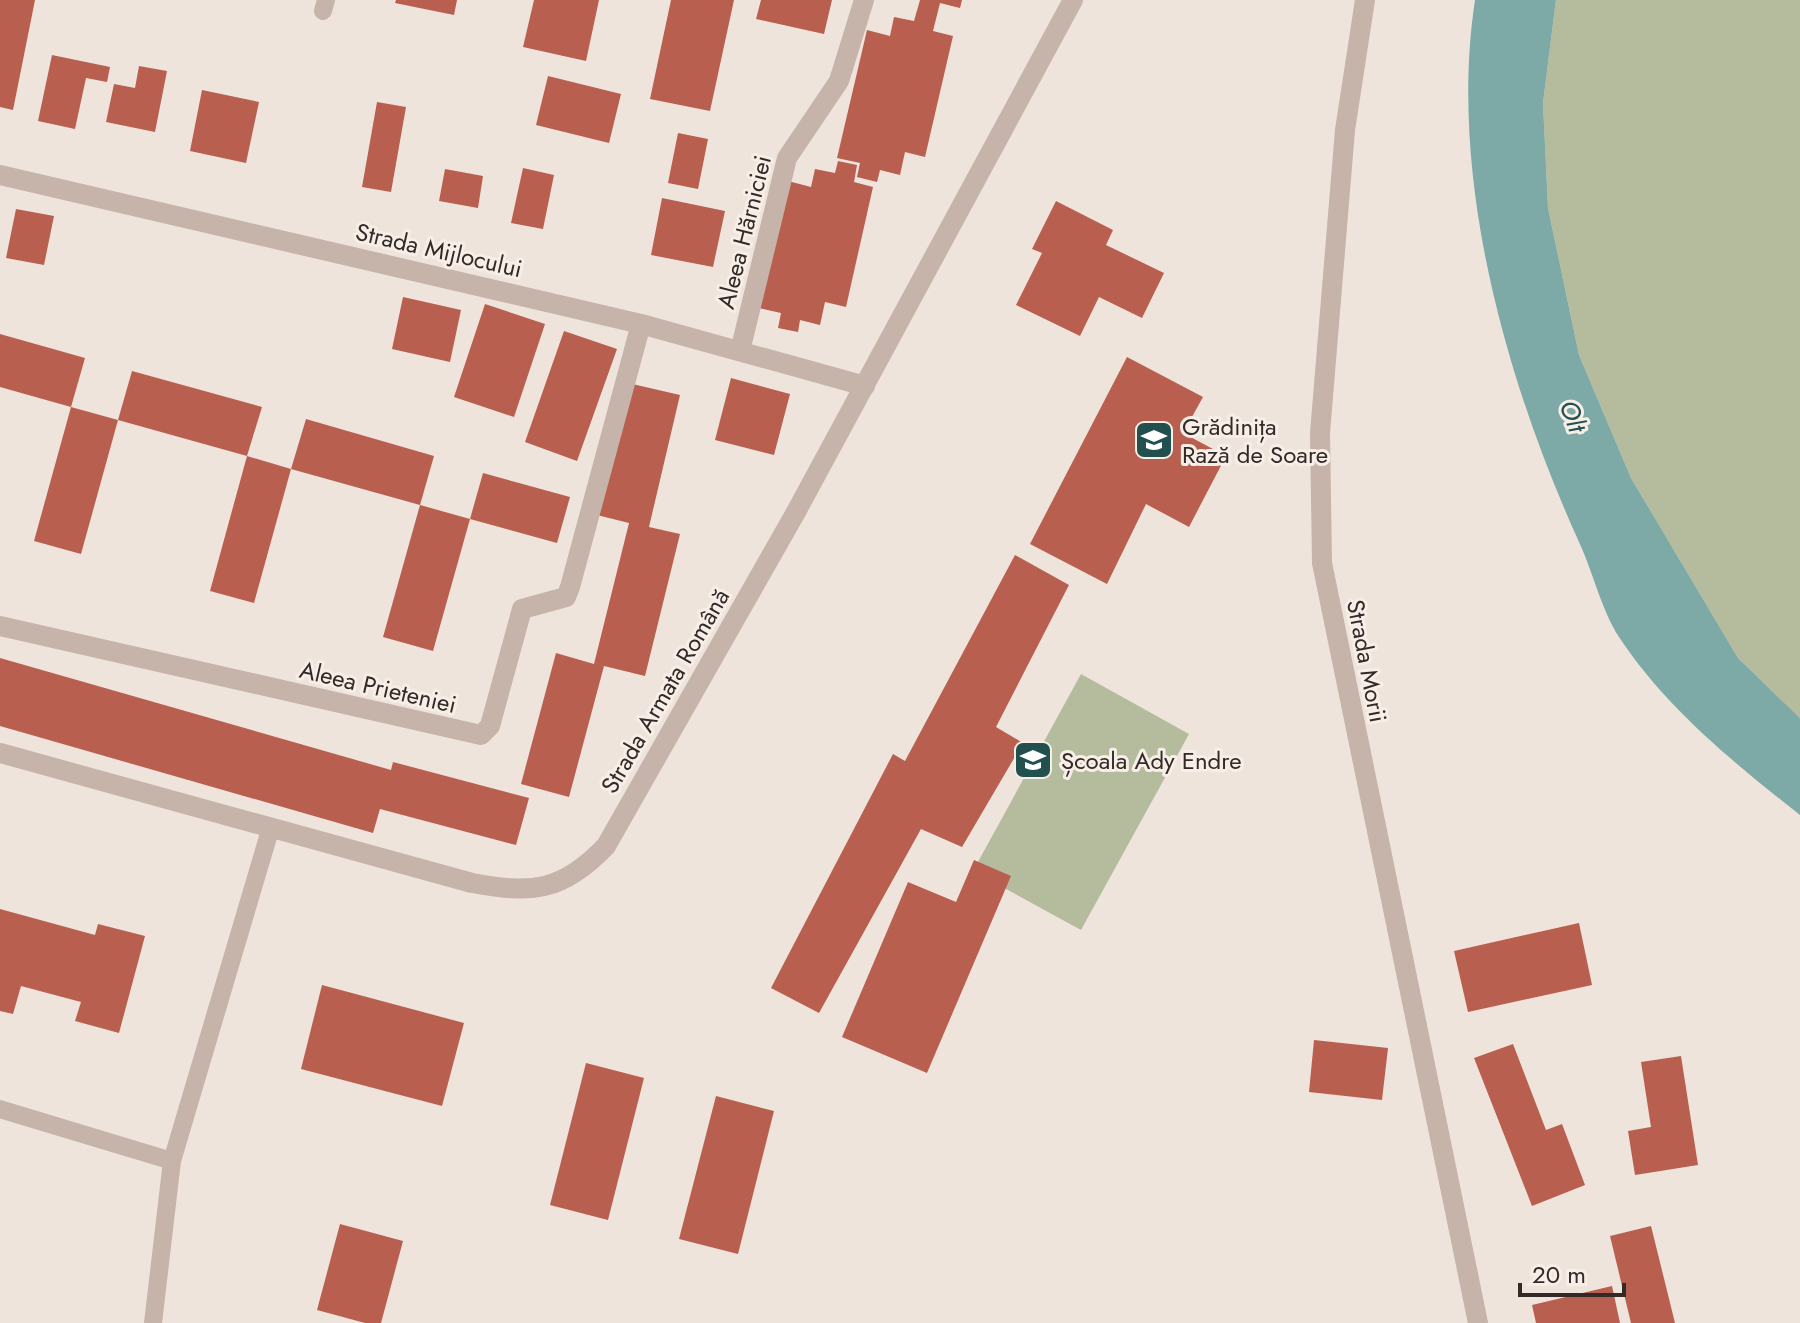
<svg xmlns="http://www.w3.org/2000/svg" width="1800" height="1323" font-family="Jost,sans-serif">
	<rect width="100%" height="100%" fill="#efe4db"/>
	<path fill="#b5bc9d" d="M1556,0H1800V718L1738,658L1631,478L1579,355L1548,208L1543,103Z
		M1081,674L1189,734L1081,930L973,871Z"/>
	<path fill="#7da9a7" d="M1475,0H1556L1543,103L1548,208L1579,355L1631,478L1738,658L1800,718V815C1735,764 1665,707 1619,637C1601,609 1593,572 1579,542C1506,381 1448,177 1475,0Z"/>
	<path fill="#b95f4f" d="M0,0H35L13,110L0,107Z
		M396,0H457L454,15L395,3Z
		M534,0H599L586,61L523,47Z
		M671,0H734L710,111L650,99Z
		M761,0H832L824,34L756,19Z
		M920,0H962L960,8L940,3L933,31L953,36L925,157L905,152L900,175L880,170L877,182L857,177L860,163L837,158L867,30L890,36L894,17L914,21Z
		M52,55L110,67L107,82L86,78L75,129L38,121Z
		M139,66L167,71L155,132L106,122L114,84L135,88Z
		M548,76L621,94L609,143L536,125Z
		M202,90L259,102L246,163L190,151Z
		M377,102L406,107L391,192L362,187Z
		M678,133L708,139L698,189L668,183Z
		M838,161L857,165L854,182L873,187L846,307L825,302L820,325L800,320L798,332L778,328L781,313L759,308L788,181L811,187L815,169L835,173Z
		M523,168L554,175L543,229L511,223Z
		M445,169L483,176L478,208L439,201Z
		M662,198L725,211L713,267L651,255Z
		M1056,201L1113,230L1106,245L1164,273L1142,318L1099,297L1080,336L1016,305L1042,253L1032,249Z
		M16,209L54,216L44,265L6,258Z
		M403,297L461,310L450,362L392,349Z
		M485,304L545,324L514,417L454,397Z
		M564,331L617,349L577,461L525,442Z
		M0,334L85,358L71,407L0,387Z
		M1127,357L1203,397L1183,433L1226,456L1189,527L1146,504L1107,584L1030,544Z
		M132,371L262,407L247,456L118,420Z
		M731,378L790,394L774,455L715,440Z
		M628,383L680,395L649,527L680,534L645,676L604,666L569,797L521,784L556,653L594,664L629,523L597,515Z
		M71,407L118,420L81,554L34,541Z
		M306,419L434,456L420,505L291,469Z
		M247,456L291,469L254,603L210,591Z
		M483,473L570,497L557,543L470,519Z
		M420,505L470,519L433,651L383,637Z
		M1015,555L1069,585L996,727L1023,743L962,847L921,829L819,1013L771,988L893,754L905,761Z
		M0,658L391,770L393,762L529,798L516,845L380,809L373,833L0,726Z
		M974,860L1011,876L927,1073L842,1037L908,882L956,902Z
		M0,909L95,935L98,924L145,936L119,1033L75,1021L81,1002L21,986L13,1014L0,1011Z
		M1579,923L1592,985L1468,1012L1454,951Z
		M322,985L464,1023L442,1106L301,1069Z
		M1314,1040L1388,1048L1382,1100L1309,1092Z
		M1513,1044L1546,1130L1562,1124L1585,1185L1532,1206L1474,1058Z
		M1681,1056L1698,1165L1635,1175L1628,1131L1651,1127L1641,1062Z
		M586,1063L644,1078L608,1220L550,1205Z
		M716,1096L774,1111L738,1254L679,1239Z
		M340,1224L403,1241L381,1323H365L317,1310Z
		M1651,1226L1675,1323H1631L1610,1236Z
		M1612,1286L1620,1323H1536L1532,1305Z"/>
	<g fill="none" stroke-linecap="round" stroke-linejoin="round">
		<path stroke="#c6b3a9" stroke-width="18" d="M323,11L326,0
			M0,1109L172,1161
			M153,1323L172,1161L271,827"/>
		<path stroke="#c6b3a9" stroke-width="20" d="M1365,0L1345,130L1320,433L1322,563L1478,1323
			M0,175L641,324L865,386
			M740,351L787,158L839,81L864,0
			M0,626L481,735L490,726L522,609L566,597L570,587L641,324"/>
		<path stroke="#c6b3a9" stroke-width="20" d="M0,753L472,883C532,894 562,892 606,846L796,512L1073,0"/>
	</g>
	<defs>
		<symbol id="school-square" viewBox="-11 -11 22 22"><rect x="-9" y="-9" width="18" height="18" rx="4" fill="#22504f" stroke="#f7eee7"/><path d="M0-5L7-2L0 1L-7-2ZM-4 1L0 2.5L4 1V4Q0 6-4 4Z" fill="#fff"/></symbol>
	</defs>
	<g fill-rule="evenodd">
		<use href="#school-square" x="1132" y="418" width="44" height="44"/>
		<use href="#school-square" x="1011" y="738" width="44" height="44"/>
	</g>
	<g text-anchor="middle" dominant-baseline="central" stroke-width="6" stroke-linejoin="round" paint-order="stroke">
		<g font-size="24" fill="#332a28" stroke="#f7eee7">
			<text transform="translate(744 232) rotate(-76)">Aleea Hărniciei</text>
			<text transform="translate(439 250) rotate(13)">Strada Mijlocului</text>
			<text transform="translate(1367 661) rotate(79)">Strada Morii</text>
			<text transform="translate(378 687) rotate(13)">Aleea Prieteniei</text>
			<text transform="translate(665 691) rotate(-60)">Strada Armata Română</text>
		</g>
		<g font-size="24" fill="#332a28" stroke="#f7eee7" text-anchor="start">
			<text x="1182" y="426">Grădinița<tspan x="1182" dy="28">Rază de Soare</tspan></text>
			<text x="1061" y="760">Școala Ady Endre</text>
		</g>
		<g font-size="26" font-style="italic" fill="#22504f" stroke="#f7eee7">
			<text transform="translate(1573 416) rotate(70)">Olt</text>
		</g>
	</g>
	<path d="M1520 1283v12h104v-12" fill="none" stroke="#332a28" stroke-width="4"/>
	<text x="1532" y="1283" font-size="24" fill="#332a28" stroke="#f7eee7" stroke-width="6" paint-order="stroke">20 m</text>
</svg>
